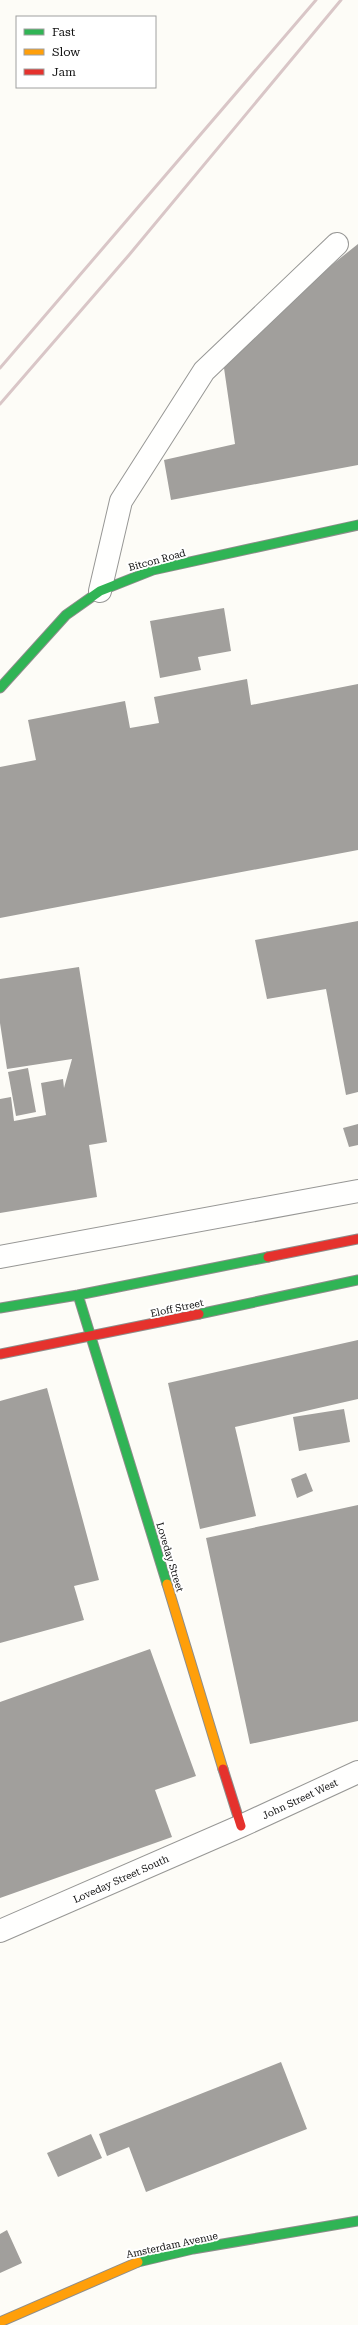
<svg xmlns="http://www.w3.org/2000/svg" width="358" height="2325" font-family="'Roboto Serif',serif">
	<rect width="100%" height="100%" fill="#fdfcf7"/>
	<path fill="#a19f9c" d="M358,244V465L171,500L164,460L235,444L224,368L294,295Z
		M224,608L231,651L198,657L201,670L160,678L150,621Z
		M247,679L251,705L358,684V850L0,918V767L36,760L28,720L125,701L130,728L159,723L154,697Z
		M358,921V1092L346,1095L326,989L267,999L255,940Z
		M79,967L107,1142L89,1145L97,1197L0,1213V1099L11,1097L14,1121L46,1115L41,1083L63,1079L64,1088L72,1059L7,1069L0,1023V979Z
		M28,1068L36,1112L16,1116L8,1072Z
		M358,1124V1145L349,1147L343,1128Z
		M358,1340V1399L235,1427L256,1516L200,1529L168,1383Z
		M47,1388L99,1580L74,1586L84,1620L0,1643V1401Z
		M344,1409L350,1442L299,1451L293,1417Z
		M306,1473L313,1491L297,1498L291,1479Z
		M358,1505V1721L250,1744L206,1538Z
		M150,1649L196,1776L155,1790L172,1837L0,1898V1702Z
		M281,2062L307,2129L146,2192L129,2147L107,2156L99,2134Z
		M91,2134L102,2158L58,2177L47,2153Z
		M7,2230L22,2263L0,2273V2234Z"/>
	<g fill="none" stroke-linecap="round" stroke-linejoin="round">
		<defs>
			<path id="lane" d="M100,591L121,501L204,371L337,244
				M0,1257L358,1191"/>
			<path id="street" d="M0,1931L241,1826L358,1772"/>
			<path id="fast" d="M0,688L66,615L100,591L153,570L358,525
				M78,1295L167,1584
				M0,1308L78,1295L268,1257
				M199,1314L358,1280
				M138,2262L193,2249L358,2221"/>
			<path id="slow" d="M167,1584L223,1769
				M0,2322L138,2262"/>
			<path id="jam" d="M268,1257L358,1239
				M0,1354L199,1314
				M223,1769L241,1826"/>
		</defs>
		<use href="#lane" stroke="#979795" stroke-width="24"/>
		<use href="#street" stroke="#979795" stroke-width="24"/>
		<use href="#fast" stroke="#8e8d8b" stroke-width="11"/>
		<use href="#slow" stroke="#8e8d8b" stroke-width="11"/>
		<use href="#jam" stroke="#8e8d8b" stroke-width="11"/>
		<use href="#lane" stroke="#fffffe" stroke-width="22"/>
		<use href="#street" stroke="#fffffe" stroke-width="22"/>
		<use href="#fast" stroke="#30b455" stroke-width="9"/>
		<use href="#slow" stroke="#ff9f0a" stroke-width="9"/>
		<use href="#jam" stroke="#e5322d" stroke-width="9"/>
		<path stroke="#d9c6c7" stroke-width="3" d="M0,368L316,0
			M0,404L129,255L341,0"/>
	</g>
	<g text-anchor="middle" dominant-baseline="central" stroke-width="4" stroke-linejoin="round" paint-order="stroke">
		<g font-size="10" fill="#111" stroke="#fff">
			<text transform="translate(157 560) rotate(-15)">Bitcon Road</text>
			<text transform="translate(177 1308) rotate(-12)">Eloff Street</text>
			<text transform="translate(170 1557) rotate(73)">Loveday Street</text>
			<text transform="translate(300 1799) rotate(-25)">John Street West</text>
			<text transform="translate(121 1879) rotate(-24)">Loveday Street South</text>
			<text transform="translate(172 2245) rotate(-12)">Amsterdam Avenue</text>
		</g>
	</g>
	<rect x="16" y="16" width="140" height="72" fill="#ffffff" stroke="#a0a0a0"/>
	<rect x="24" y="29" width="20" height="6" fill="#30b455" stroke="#a0a0a0"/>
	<text x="52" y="36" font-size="12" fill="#111111">Fast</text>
	<rect x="24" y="49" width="20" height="6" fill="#ff9f0a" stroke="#a0a0a0"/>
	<text x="52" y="56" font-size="12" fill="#111111">Slow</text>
	<rect x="24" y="69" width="20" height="6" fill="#e5322d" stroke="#a0a0a0"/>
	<text x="52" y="76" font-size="12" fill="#111111">Jam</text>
</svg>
